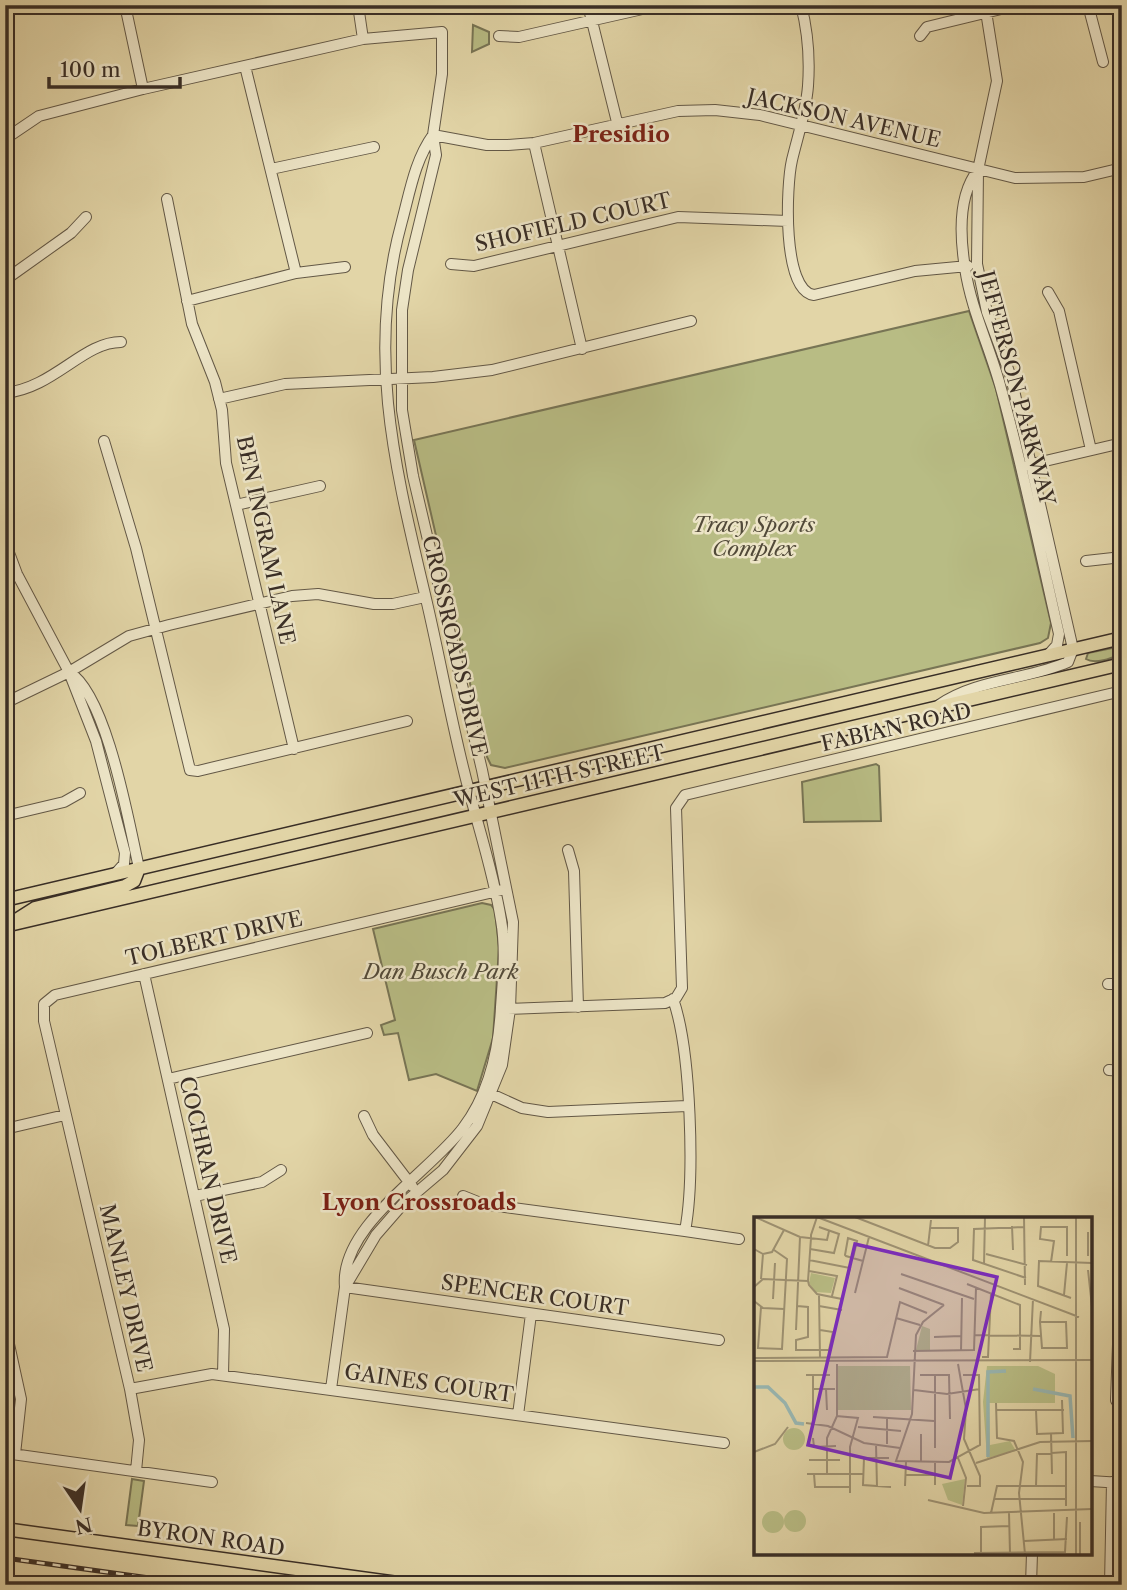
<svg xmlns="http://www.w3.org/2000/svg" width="1127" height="1590" font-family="'Libre Caslon Text',serif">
	<rect width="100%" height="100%" fill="#e2d5a7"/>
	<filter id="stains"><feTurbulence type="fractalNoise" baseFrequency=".00286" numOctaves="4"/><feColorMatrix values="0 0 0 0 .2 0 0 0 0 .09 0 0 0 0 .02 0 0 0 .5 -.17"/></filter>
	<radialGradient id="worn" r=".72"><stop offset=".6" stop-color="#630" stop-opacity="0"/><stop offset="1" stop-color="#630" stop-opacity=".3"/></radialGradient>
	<path fill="#b8bc84" stroke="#787555" stroke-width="2" d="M412,5H471V7L414,14Z
		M473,25L489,32V44L472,52Z
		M969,311L996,389L1051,623L1048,638L1040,643L505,768L491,765L487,757L414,440Z
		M1122,646V654C1112,658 1095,665 1086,659L1088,653Z
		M876,764L879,766L881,821L804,822L802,782Z
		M482,903L491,905L495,910L499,948L493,1038L477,1091L436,1074L409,1080L398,1033L384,1035L381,1025L395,1020L373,929Z
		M132,1479L144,1481L138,1526L126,1525Z"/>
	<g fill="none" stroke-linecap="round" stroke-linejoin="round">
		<defs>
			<path id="minor" d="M125,5L143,89
				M358,5L363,39
				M588,5L617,122
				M801,5C808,32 810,58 808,86C806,112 798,135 792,160C786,186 782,291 814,295L915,271L968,266
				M1088,5L1103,62
				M5,10L21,5
				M499,36L519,37L660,5
				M920,36L927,27L1017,5
				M245,66L296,273
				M433,135L487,145H508L534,143L678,111L715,110L760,115L1015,178L1084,177L1122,168
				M5,139L39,116L143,89L363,39L442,32V74L433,135L436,155L408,270L402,310V410L413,476L482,770L513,922L510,1009L502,1065L477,1126L443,1170L403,1204L376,1235L345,1287
				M534,143L582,349
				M271,169L374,147
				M978,170C958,195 960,237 965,268C971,309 989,345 1000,385C1023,467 1040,551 1059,634L1057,645L1048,655
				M167,199L192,324L215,382L222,410L226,463L294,749
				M451,264L474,266L678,217L788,221
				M5,280L71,233L86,217
				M1048,292L1059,311L1091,450
				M187,301L296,273L345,267
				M5,393C54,388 83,342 121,342
				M219,399L285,384L433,377L492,370L691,321
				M104,441L136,548L190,770L198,771L407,721
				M1028,465L1122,443
				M236,505L320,486
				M5,542L17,574L69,672L96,741L125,853L124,864L115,874
				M1086,561L1122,557
				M69,672C107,695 129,824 139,868
				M5,703L69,672L129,636L169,625L292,596L318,594L374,604H393L425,597
				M939,705C976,679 1027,680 1068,662L1073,649L1011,377L987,312L977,264L978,170L997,81L985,5
				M5,816L64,802L80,793
				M568,850L574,871L578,1007
				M144,974L224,1329L223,1375
				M1108,984H1122
				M505,1009L665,1003L676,998L682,988L676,808L685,795L1122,691
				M1109,1070L1122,1071
				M168,1079L367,1033
				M489,1093L522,1108L548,1112L687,1106
				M364,1116L373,1135L412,1186
				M5,1129L65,1115
				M195,1196L262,1182L281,1170
				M463,1196L483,1204L685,1231C695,1178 691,1050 673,999
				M685,1231L739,1239
				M1122,1234L1116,1400L1122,1401
				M345,1287L719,1340
				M5,1326L21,1399L15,1454
				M130,1389L212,1374L724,1443
				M331,1389L345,1287C339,1226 430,1172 463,1128C489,1094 499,1048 501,1007C503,978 506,948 501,920C493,869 476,821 464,771C450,715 440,659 427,603C396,471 365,355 402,221C410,191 415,160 433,135
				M518,1415L531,1314
				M5,1453L212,1482
				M136,1471L139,1440L130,1389L44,1021V1004L55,995L502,890
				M1090,1481L1122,1483
				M1031,1585L1032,1553
				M1110,1585L1112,1482"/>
			<path id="major" d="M5,900L1122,638
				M13,922L35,908L125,886L134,881L139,868
				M5,926L1122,664
				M5,1529L412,1585"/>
		</defs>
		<use href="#minor" stroke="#635846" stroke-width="12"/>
		<use href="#major" stroke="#392e26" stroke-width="15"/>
		<use href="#minor" stroke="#ece4c6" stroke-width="10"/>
		<use href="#major" stroke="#e2d5a7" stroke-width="12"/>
		<defs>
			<path id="rail" d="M5,1558L200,1585"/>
		</defs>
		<use href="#rail" stroke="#392e26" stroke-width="5"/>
		<use href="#rail" stroke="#ece4c6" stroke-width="2.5" stroke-dasharray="8" stroke-linecap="butt"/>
	</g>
	<g text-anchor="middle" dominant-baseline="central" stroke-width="5" stroke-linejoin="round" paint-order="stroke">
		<g font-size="21" fill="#392e26" stroke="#ece4c6">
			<text transform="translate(844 118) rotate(13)">JACKSON AVENUE</text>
			<text transform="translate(573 222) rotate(-13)">SHOFIELD COURT</text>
			<text transform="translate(1017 388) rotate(75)">JEFFERSON PARKWAY</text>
			<text transform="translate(266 540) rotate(78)">BEN INGRAM LANE</text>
			<text transform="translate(455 646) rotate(77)">CROSSROADS DRIVE</text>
			<text transform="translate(896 727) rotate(-13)">FABIAN ROAD</text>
			<text transform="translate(559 776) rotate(-13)">WEST 11TH STREET</text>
			<text transform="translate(214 938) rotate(-13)">TOLBERT DRIVE</text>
			<text transform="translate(208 1170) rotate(77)">COCHRAN DRIVE</text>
			<text transform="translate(126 1288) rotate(77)">MANLEY DRIVE</text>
			<text transform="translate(535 1295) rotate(8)">SPENCER COURT</text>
			<text transform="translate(429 1383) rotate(8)">GAINES COURT</text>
			<text transform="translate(211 1538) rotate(8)">BYRON ROAD</text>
		</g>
		<g font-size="21" font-style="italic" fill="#524a39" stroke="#ece4c6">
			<text x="754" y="524">Tracy Sports<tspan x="754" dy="24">Complex</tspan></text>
			<text x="441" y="971">Dan Busch Park</text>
		</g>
		<g font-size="23" font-weight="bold" fill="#7a1f14" stroke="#ece4c6">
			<text x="621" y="134">Presidio</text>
			<text x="419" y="1202">Lyon Crossroads</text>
		</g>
	</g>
	<g transform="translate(754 1217)">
		<rect width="338" height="338" fill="#e2d5a7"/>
		<path d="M57,56L81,61L77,76L61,75L55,66ZM168,109L176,112V133H162ZM84,149H156L157,193H83ZM233,149H284L301,157V186H235L236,228L256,224L262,234L233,241L229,185ZM29 222a11 11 0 1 1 22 0a11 11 0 1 1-22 0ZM211,262L208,288L194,283L188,267ZM30 304a11 11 0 1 1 22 0a11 11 0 1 1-22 0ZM8 305a11 11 0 1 1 22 0a11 11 0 1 1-22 0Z" fill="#b8bc84"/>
		<path fill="none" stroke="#98b6b1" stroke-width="3.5" d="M0,170H14L31,186L42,206L50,207M279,172L316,179L319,221M234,240V155L252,154"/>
		<path fill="none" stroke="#9e9273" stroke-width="2" d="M1,0L46,20L73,23L75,14M63,0L325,100M101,0L181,31H196L204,25V11H176M166,0H228M255,0H314M270,0L271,68M322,0V337M258,9L259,33M270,10L220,12L219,43L272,61M174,29L177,3M0,32L9,37L18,35L30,13M56,32L80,36L85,17L65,10M232,37L273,48M334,39V15M99,41L103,24L94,21L91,38L92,39L109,44M55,43L96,51L88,82L63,77L55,68L54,64L57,21V18L63,0M297,45L300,24L286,22L287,10H313V39M230,48L231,0M334,53L338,90M55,54L83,59L78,79M147,57L220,82M7,62L9,37M213,67L266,88V132H259M0,70L9,62L54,64M145,71L190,88M101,76L115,20M65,78L66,141M310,78L313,46M317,81L284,69L285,44L338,46M19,82L21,46M0,84L9,91L30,92M190,88L169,105L162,118L158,197L142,244L195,245L226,228L225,158H209M43,89L54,90V120L42,123V133H75L79,115L66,113M65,89L88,93M7,90L4,131L28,132L33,42L20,33M142,101L166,108M286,105H312L313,131H288L286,105L287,94M42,113L46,20M221,118L287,119M180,120L207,119M159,134L220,133L222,71M207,134L208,81M228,140H234L237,77M0,141L133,140L146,85L173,96M0,144L338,143M276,145L279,82M204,147L212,192L210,222L226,259V269H213M52,158H76M166,158H195L196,202M181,158V231M59,172H81M72,172L73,193M160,173L193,177L226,172M242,186L243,221L260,224L269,245L265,276L271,337M243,193H310M282,193L283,217L309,216L308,183M82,199L104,201L96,230V276M119,200L180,204M133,200V227M52,206L74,209L110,226L146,231M59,207V158M104,210L147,214M297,216L298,257M167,217V245M59,221L60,230L82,229M122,227L123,270M0,235L21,227L34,210M135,241H110L109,268L137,270M204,241L212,261L209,289M55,243H86M222,246L286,225L338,224M53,257H109M60,257L61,270H96M73,257V221L83,199V147M151,258H181M181,268V245M151,269L152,245M282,269L283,237L312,235V289M240,282H313M174,283L230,296L338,292M237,296L243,269H313M255,296L256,336M300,296V322M326,305V337M270,324L313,322M220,336L311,335L313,300M227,336V310L255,309"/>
		<path fill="#7b2cbf" fill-opacity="0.15" stroke="#7b2cbf" stroke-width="3.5" d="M101,27L243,60L196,261L54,228Z"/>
		<rect width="338" height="338" fill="none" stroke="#392e26" stroke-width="3.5"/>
	</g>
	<rect width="1127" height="1590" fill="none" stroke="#e2d5a7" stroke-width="28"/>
	<rect x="7" y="7" width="1113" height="1576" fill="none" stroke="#392e26" stroke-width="3.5"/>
	<rect x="14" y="14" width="1099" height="1562" fill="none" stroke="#392e26" stroke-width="2"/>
	<g transform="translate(80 1509) rotate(167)" stroke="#ece4c6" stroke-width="5" paint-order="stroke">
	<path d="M0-5L12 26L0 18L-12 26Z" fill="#392e26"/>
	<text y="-10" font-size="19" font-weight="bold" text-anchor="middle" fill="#392e26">N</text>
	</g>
	<path d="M49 77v10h131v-10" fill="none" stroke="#392e26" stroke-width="3.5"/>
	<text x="60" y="77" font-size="21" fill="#392e26" stroke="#ece4c6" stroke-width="5" paint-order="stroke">100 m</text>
	<rect width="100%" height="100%" filter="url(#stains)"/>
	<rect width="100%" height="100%" fill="url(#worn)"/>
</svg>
